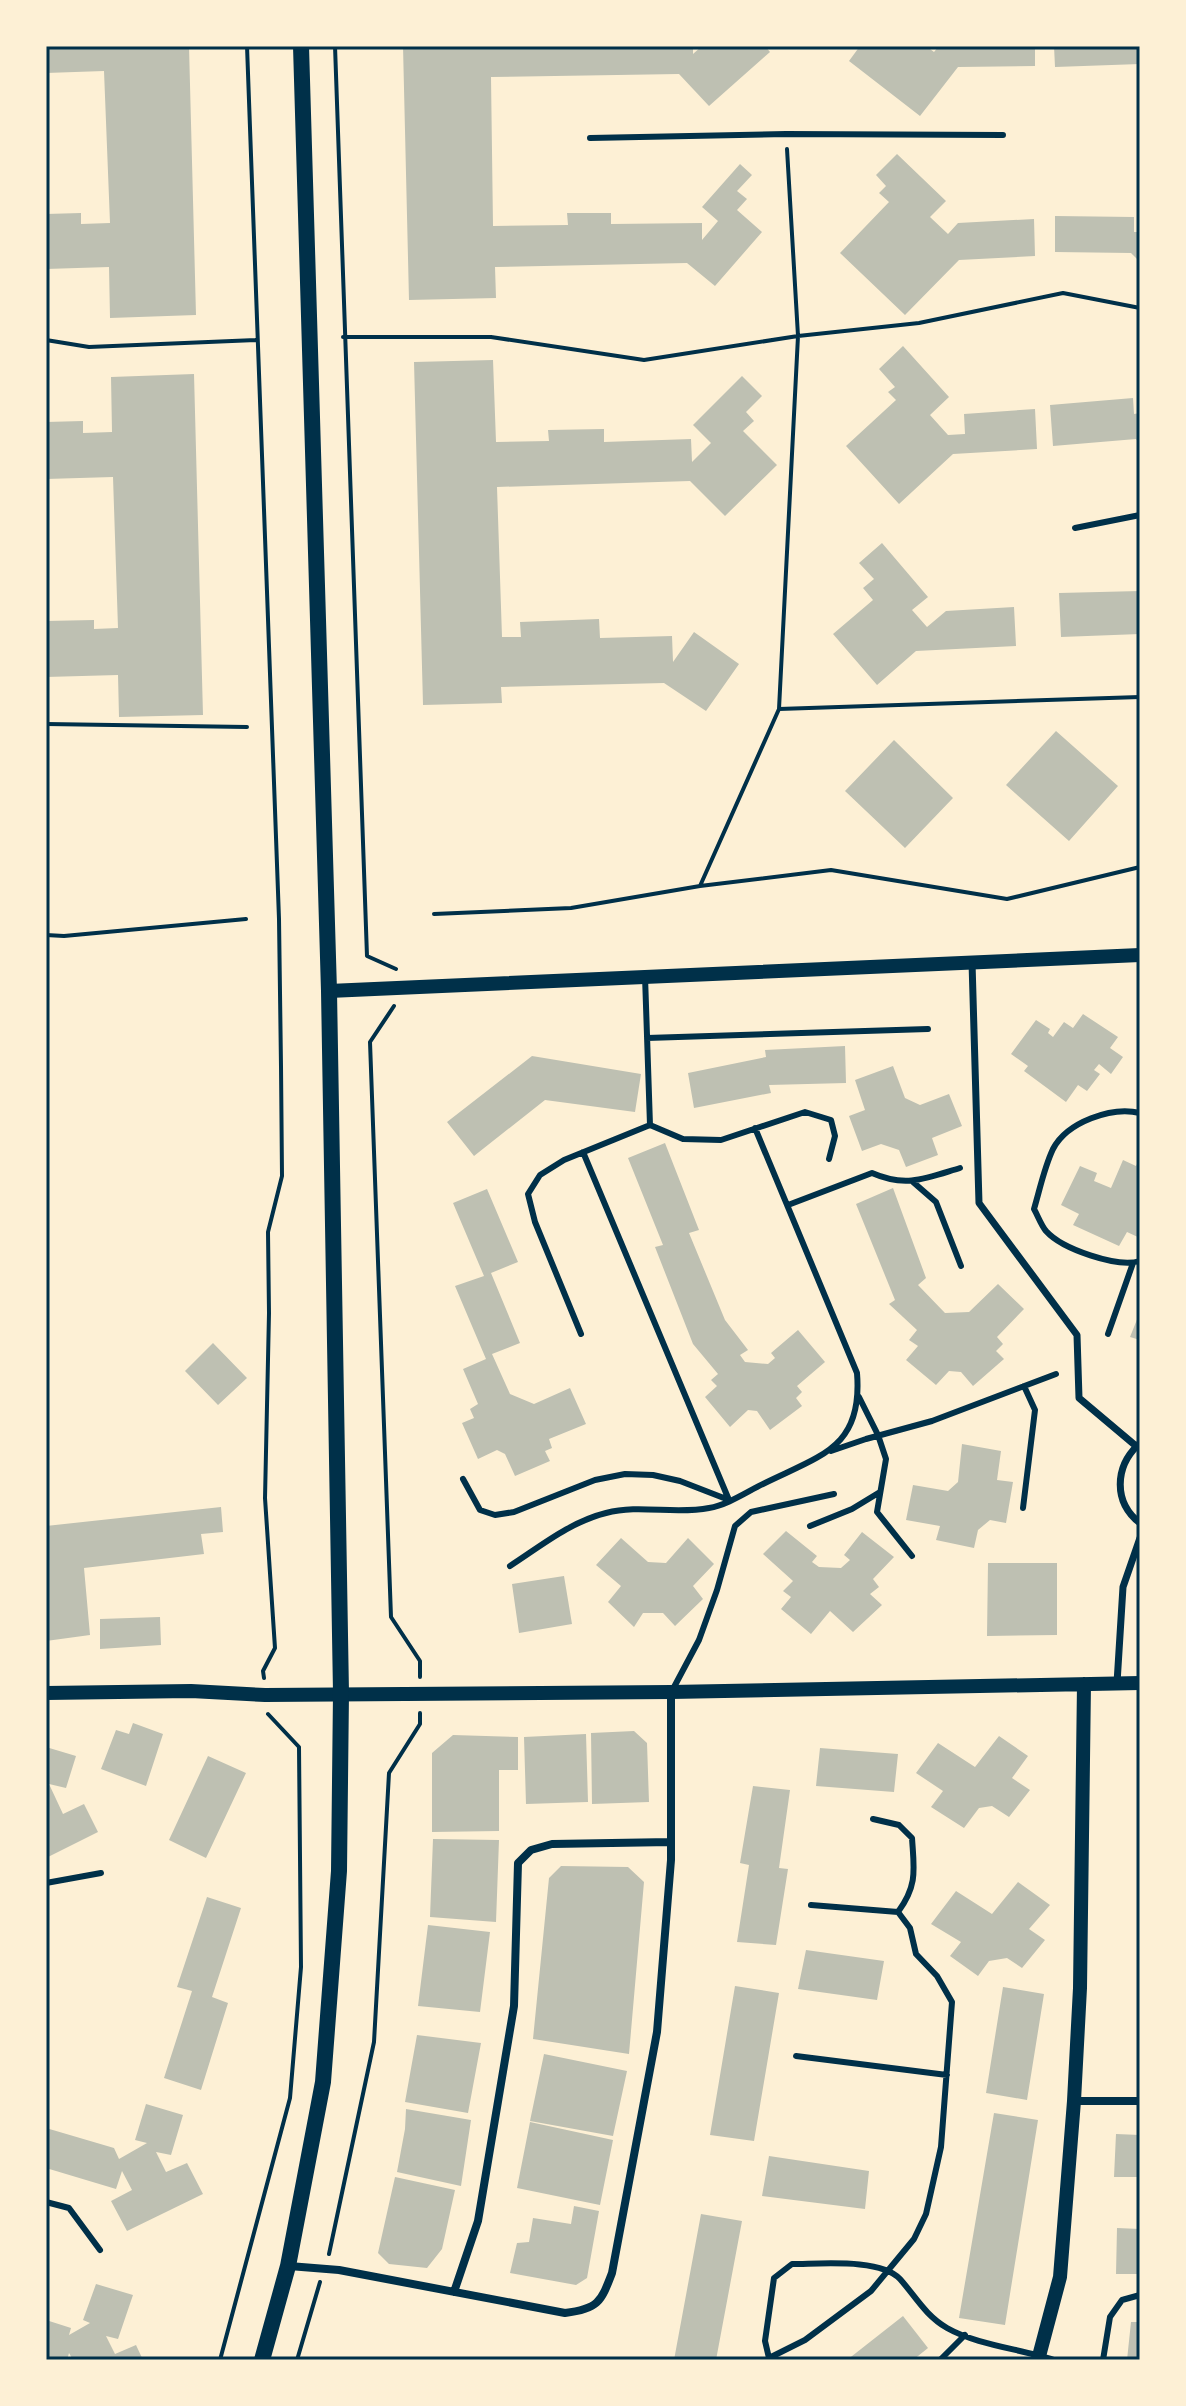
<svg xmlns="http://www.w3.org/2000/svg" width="1186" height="2406" font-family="'Libre Baskerville',serif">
	<rect width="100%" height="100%" fill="#fdf0d5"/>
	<path fill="#bec0b2" d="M46,46H189L196,315L110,318L109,267L46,269V214L81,213V224L110,223L104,71L46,73Z
		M403,46H693V54L702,46H765L770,52L709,106L679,74L491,77L493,226L568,225L567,213H611V224L702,223V240L718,221L702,207L740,164L752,175L737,191L747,199L737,210L762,232L715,286L687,263L495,267L496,298L409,300Z
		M860,46H926L934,52L939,46H1035V66L958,67L920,116L849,61Z
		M1054,46H1140V64L1055,67Z
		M897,154L946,201L930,217L948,234L958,223L1034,219L1035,256L959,260L905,315L840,253L889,202L879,193L886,186L876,175Z
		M1055,216L1134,217V232H1140V262L1131,253L1055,252Z
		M903,346L949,397L930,415L948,435L965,434L964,414L1035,409L1037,449L953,454L899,504L846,446L896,400L888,392L895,387L879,369Z
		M493,360L496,442L549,441L548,430L604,429V442L691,439L692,462L711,443L693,425L742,376L762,396L746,412L754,421L743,431L777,465L725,516L690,481L497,487L502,637H521L520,622L599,619L600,638L672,636L673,662L694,632L739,664L706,711L664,683L501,687L502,703L423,705L414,362Z
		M194,374L203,715L119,717L118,675L46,677V621L94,620V629L118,628L113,477L46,479V422L83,421V433L112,432L111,377Z
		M1133,398L1134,414L1140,413V444L1136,439L1053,446L1050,405Z
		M882,543L928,597L912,610L927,627L946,611L1014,607L1016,646L916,651L877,685L833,634L873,600L863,588L874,579L859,563Z
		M1140,591V634L1061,637L1059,593Z
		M1056,731L1118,786L1069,841L1006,785Z
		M894,740L953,798L905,848L845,791Z
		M1083,1014L1118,1037L1110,1048L1123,1057L1111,1074L1099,1064L1094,1070L1100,1074L1087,1091L1078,1085L1066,1102L1024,1071L1028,1066L1011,1054L1036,1020L1050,1029L1048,1033L1053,1037L1064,1022L1073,1028Z
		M845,1046L846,1083L769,1085L771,1093L694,1108L688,1073L766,1057L765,1050Z
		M532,1056L641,1074L635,1112L545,1100L474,1156L447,1122Z
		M893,1066L905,1098L920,1105L949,1094L962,1126L932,1138L938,1155L906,1167L899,1150L881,1144L862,1151L849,1116L865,1110L855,1080Z
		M665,1143L699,1230L689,1233L725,1320L748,1350L740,1355L745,1362L768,1364L775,1358L771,1353L798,1330L825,1362L797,1386L802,1392L796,1398L802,1406L770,1430L757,1411L748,1410L730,1427L705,1397L717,1386L711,1380L718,1374L693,1344L655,1247L663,1245L628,1158Z
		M1140,1158V1238L1127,1232L1119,1246L1073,1225L1079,1214L1061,1205L1080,1166L1097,1173L1094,1181L1111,1188L1123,1160L1136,1166Z
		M893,1188L926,1278L918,1285L945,1313L969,1312L998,1284L1024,1309L997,1337L1003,1344L996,1351L1004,1359L973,1386L961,1372L949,1371L936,1385L906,1360L918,1346L909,1340L917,1330L889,1304L895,1300L856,1204Z
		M487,1189L518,1262L491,1273L520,1343L492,1354L510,1394L534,1404L570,1388L586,1424L549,1439L552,1448L545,1451L550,1461L515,1476L505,1454L497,1450L478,1459L462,1423L474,1418L470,1409L478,1404L463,1369L486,1359L455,1286L484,1276L453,1203Z
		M1140,1312V1340L1130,1337Z
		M213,1343L247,1378L218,1405L185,1371Z
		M962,1444L1001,1451L997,1480L1013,1482L1006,1523L990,1520L978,1530L974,1548L936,1540L940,1526L906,1520L913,1485L948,1491L958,1482Z
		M221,1507L223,1532L201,1534L204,1554L84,1568L90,1635L46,1641V1526Z
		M786,1531L817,1556L812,1562L819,1567L841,1568L850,1560L844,1555L862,1532L894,1557L873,1579L879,1587L870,1594L882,1605L853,1632L830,1611L811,1634L781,1609L791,1597L783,1591L793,1581L763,1554Z
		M621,1538L648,1562L666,1563L688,1538L714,1564L693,1586L703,1599L675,1626L663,1613H643L634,1627L608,1602L621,1586L596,1565Z
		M988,1563H1057V1635L987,1636Z
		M564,1576L572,1624L519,1633L512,1584Z
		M160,1617L161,1645L100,1649V1619Z
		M133,1723L163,1734L146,1786L101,1769L116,1730L129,1734Z
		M634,1731L647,1743L649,1802L592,1804L591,1733Z
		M586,1734L588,1802L526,1804L524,1737Z
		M453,1735L518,1737V1770H499V1831L432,1832V1753Z
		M999,1736L1028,1756L1012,1778L1030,1790L1009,1817L992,1806L979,1808L964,1828L931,1807L943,1791L916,1773L938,1743L975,1767Z
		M46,1747L76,1756L66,1788L49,1784L63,1814L84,1804L98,1832L46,1858Z
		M820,1748L898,1754L894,1792L816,1786Z
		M208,1756L246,1773L206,1858L169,1840Z
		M753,1786L790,1790L779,1868L788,1869L776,1945L737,1942L749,1865L740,1863Z
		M433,1839L499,1840L496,1922L430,1917Z
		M561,1866L628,1867L644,1882L629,2054L533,2039L549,1878Z
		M1018,1882L1050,1905L1029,1929L1045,1940L1022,1968L1007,1958L989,1961L978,1976L950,1956L961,1942L931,1924L956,1891L992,1914Z
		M207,1897L241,1908L212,1997L228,2003L201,2090L164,2078L192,1991L177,1987Z
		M428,1925L490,1932L480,2012L418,2006Z
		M806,1950L884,1961L877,2000L798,1989Z
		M735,1986L779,1993L754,2141L710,2135Z
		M1003,1987L1044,1994L1027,2100L986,2093Z
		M417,2035L481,2043L468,2113L405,2102Z
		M544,2054L627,2071L613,2136L530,2121Z
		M146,2104L183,2115L171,2155L156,2152L166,2172L187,2163L203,2194L127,2231L111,2201L132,2190L122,2171L116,2189L46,2168V2128L114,2148L119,2159L147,2143L135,2140Z
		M406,2109L471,2120L461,2186L397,2172L405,2129Z
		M994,2113L1038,2120L1005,2325L959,2318Z
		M530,2122L613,2140L600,2205L517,2188Z
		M1116,2134L1140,2135V2177H1114Z
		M769,2156L869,2171L865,2209L762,2196Z
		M395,2177L455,2190L442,2249L427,2268L389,2264L378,2253Z
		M574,2206L599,2211L587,2278L576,2285L510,2273L517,2243L529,2242L533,2218L571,2224Z
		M701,2214L742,2221L716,2360H674Z
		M1117,2228L1140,2229V2274H1116Z
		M96,2284L133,2295L118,2339L106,2336L115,2354L136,2345L143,2360H73L69,2353L67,2360L46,2359V2320L71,2328L69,2335L90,2323L83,2320Z
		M903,2316L928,2348L913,2360H847Z
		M1131,2322H1140V2360H1127Z"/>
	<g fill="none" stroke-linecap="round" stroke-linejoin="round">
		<path stroke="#003049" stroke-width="4" d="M247,46L279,919L281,1066L282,1176L268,1232L269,1313L265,1498L275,1648L263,1671L264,1678
			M335,46L367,956L396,969
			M343,337H491L644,360L798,336L919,323L1063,293L1140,308
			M46,340L89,347L257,340
			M779,709L1140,697
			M46,724L247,727
			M700,886L779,709L798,336L787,149
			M434,914L571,908L700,886L831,870L1007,899L1140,867
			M46,935L64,936L246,919
			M394,1006L370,1042L391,1617L420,1661V1677
			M329,2254L374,2042L389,1773L420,1724V1713
			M220,2360L290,2098L301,1967L299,1747L268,1714
			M297,2360L320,2282"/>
		<path stroke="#003049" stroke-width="6" d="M590,138L786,134L1003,135
			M1075,528L1140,515
			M647,1038L928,1029
			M1140,1113C1112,1106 1067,1122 1053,1149C1044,1168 1040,1189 1034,1209C1038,1216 1041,1225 1046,1231C1062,1249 1117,1268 1140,1261
			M650,1125L683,1139L721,1140L805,1112L831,1120L835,1136L829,1159
			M913,1182L936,1202L961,1266
			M788,1205L872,1173C906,1188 927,1178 960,1168
			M581,1334L535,1222L528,1194L540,1175L564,1160L650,1125L645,976
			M1108,1334L1133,1263
			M859,1397L878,1435L886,1459L877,1512L912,1556
			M831,1451L866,1439L932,1421L1056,1374
			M463,1479L480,1510L495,1515L514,1512L595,1480L625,1474L653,1475L680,1481L729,1500L583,1152
			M1023,1508L1035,1410L1024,1386
			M810,1526L852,1509L880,1492
			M510,1566C541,1546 570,1522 606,1513C640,1504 675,1515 709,1508C728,1505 748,1491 765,1483C822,1455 863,1447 857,1373L755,1128
			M673,1689L699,1640L717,1590L735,1526L751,1512L834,1494
			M46,1883L101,1873
			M811,1905L898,1912C918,1885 914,1869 912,1838L899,1825L873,1819
			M898,1912L910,1928L916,1954L937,1976L952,2002L941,2147L926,2214L914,2239L871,2291L805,2340L769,2358L765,2341L774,2278L792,2264C820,2264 881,2258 900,2279C916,2297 925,2315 947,2328C977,2345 1021,2349 1054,2360
			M796,2056L947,2075
			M46,2202L69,2208L100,2250
			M940,2360L965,2335
			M1103,2360L1110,2317L1122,2300L1140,2295"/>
		<path stroke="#003049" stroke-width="7" d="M972,962L979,1203L1077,1335L1079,1398L1136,1446
			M1138,1445C1115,1467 1113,1502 1140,1523
			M1117,1683L1123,1587L1140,1538"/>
		<path stroke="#003049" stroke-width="8" d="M1074,2101H1140
			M289,2266L339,2270L565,2313C598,2309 601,2302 612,2273L657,2032L671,1860V1692
			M454,2292L478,2221L514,2006L518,1863L531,1850L552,1844L671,1842"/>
		<path stroke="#003049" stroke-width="14" d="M329,991L1140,955
			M46,1693L191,1691L265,1695L671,1692L1140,1683
			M1038,2360L1060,2277L1074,2101L1080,1988L1084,1684"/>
		<path stroke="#003049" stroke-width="16" d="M262,2360L288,2266L323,2082L339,1871L341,1693L329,991L301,46"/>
	</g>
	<rect width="1186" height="2406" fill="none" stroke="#fdf0d5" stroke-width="96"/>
	<rect x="48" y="48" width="1090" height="2310" fill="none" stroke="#003049" stroke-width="3"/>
</svg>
